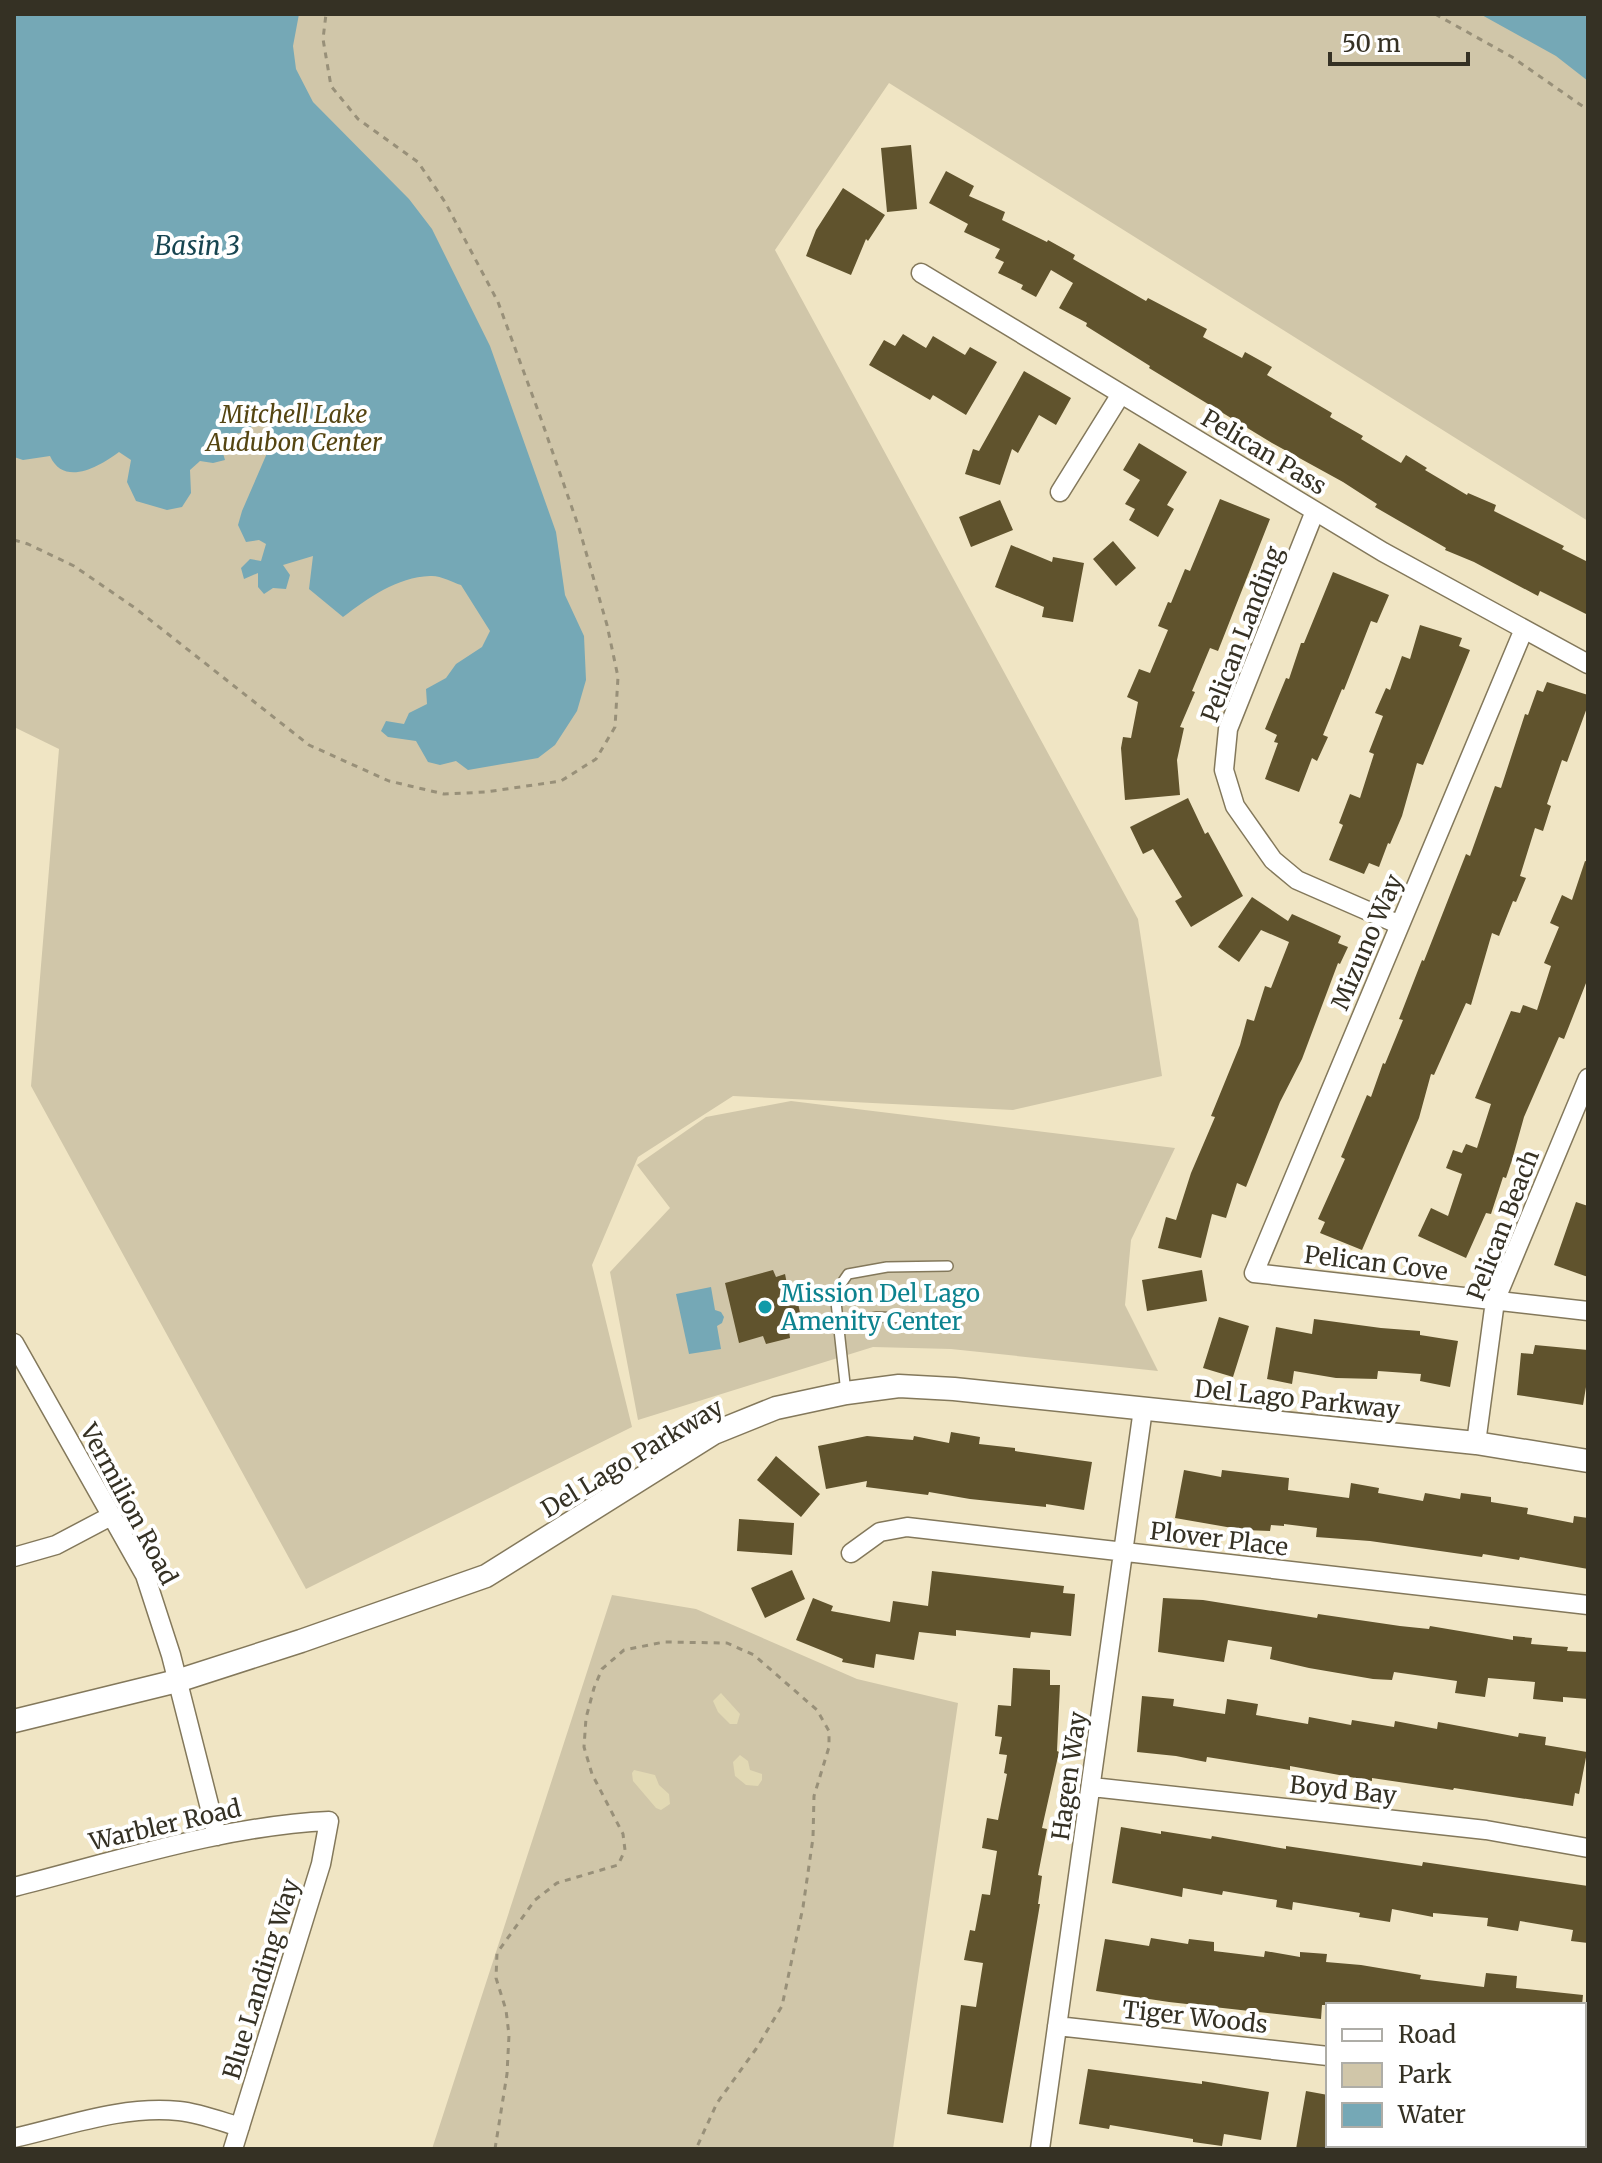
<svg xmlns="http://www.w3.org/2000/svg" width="1602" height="2163" font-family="Merriweather,serif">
	<rect width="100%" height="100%" fill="#f0e5c4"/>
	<path fill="#d0c6a9" d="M14,14H1588V521L889,83L775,250L1138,919L1162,1076L1013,1110L733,1096L638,1157L592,1265L632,1427L306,1589L31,1086L59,749L14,727Z
		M791,1101L1175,1148L1131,1240L1125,1305L1158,1371L951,1349L873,1347L638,1420L610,1272L670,1208L637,1165L706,1117Z
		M612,1595L696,1609L857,1679L958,1703L893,2149H432Z"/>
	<path fill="#e2d9b4" d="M721,1693L740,1714L737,1724H730L718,1712L713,1701Z
		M740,1755L748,1761L750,1770L762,1774V1780L758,1786L746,1785L735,1776L733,1762Z
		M634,1770L655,1775L659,1785L669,1794L670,1804L661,1810L656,1808L633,1781L632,1773Z"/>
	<path fill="#75a8b6" d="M14,14H299L293,46L296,69L313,102L409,199L432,229L490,346L556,532L565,595L584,636L586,680L577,711L555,745L538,758L468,770L456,761L440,765L428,762L416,741L388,737L381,731L386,721L404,724L409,713L427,704L426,689L446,678L456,664L482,647L490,631L461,585C452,582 440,575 430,576C397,577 368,598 343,617L309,589L313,556L283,565L290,575L286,589L273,588L264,594L258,587V573L244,579L241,568L250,559L261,561L266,544L259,540L246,542L238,525L242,511L274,437L269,421L260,417L247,432L233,434L222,450L225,460L213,463L200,461L190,470L191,493L182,507L167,510L136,501L127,482L131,460L119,452C99,467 64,487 50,456L23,460L14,457Z
		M1480,14H1588V81L1556,56Z
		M711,1287L715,1310L721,1312L724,1317L722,1323L717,1326L721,1349L689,1354L676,1294Z"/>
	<path fill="#60532d" d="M911,145L917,209L887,212L881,148Z
		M946,171L974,186L969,196L1005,212L1002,220L1047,242L1048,240L1075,255L1073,259L1146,301L1148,298L1207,329L1203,337L1242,358L1245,352L1272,367L1267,375L1332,413L1330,417L1363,436L1361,439L1401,463L1406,455L1427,468L1425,470L1467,495L1468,493L1496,505L1494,511L1564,546L1562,549L1588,562V615L1540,591L1538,596L1474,562L1445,550L1446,548L1375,507L1377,504L1343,482L1272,443L1149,368L1150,366L1086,326L1087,323L1059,308L1073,283L1051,270L1036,297L1021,289L1023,285L998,273L1004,262L995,258L1000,249L964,232L968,224L929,203Z
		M843,188L885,215L868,241L866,239L851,275L806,256L816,230Z
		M903,334L926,348L933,336L965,355L970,347L997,362L966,415L933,395L930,400L869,365L884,340L895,346Z
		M1024,371L1071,398L1056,425L1039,415L1018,453L1012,449L1000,485L965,474L973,449L979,451Z
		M1139,443L1187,472L1167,505L1174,509L1158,537L1129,520L1135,509L1125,504L1140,480L1123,470Z
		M1220,499L1270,519L1218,651L1210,648L1192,691L1195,692L1180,727L1184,728L1177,760L1180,795L1125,800L1121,748L1123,737L1131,738L1138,702L1127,697L1139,669L1150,673L1168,630L1158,626L1168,602L1171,603L1185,569L1190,571Z
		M1000,500L1013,530L971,547L959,517Z
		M1113,541L1136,568L1116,586L1093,559Z
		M1011,545L1052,562L1053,557L1084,563L1073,622L1042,617L1044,607L995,587Z
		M1333,572L1389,595L1377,623L1371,621L1344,690L1342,689L1323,735L1328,737L1317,761L1312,758L1299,792L1265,779L1278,743L1274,742L1277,735L1265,729L1286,678L1289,679L1301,643H1304Z
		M1420,625L1462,638L1459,646L1470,650L1423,765L1417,763L1402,816L1390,844L1388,843L1379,867L1369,863L1364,874L1329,860L1343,825L1339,823L1350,794L1360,798L1374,754L1369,752L1383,716L1375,713L1386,688L1390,690L1402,656L1410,659Z
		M1547,682L1588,695V705L1567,762L1562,760L1547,804L1551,806L1543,831L1535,828L1520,876L1526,878L1516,902L1513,901L1499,936L1492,933L1471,1005L1466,1003L1434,1075L1431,1074L1419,1118L1362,1250L1320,1233L1325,1222L1318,1219L1345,1159L1341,1157L1367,1095L1371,1097L1383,1063L1385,1064L1403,1020L1399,1019L1422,960L1424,961L1466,854L1470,856L1495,786L1501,788L1525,714L1528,715L1537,690L1543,692Z
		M1188,798L1205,834L1208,832L1243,896L1191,927L1175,901L1182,897L1153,849L1143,854L1130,827Z
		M1585,861L1588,862V978L1564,1039L1559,1037L1524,1117L1512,1160L1506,1178L1503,1177L1491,1214L1486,1213L1466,1258L1418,1236L1431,1208L1448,1216L1462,1174L1446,1168L1453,1150L1462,1153L1466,1144L1477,1148L1491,1104L1475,1098L1511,1011L1520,1013L1523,1005L1537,1010L1551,966L1544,963L1559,927L1550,923L1562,895L1572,900Z
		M1252,897L1288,921L1292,914L1341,936L1338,943L1348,947L1340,964L1338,963L1302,1059L1280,1102L1246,1187L1237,1183L1226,1218L1212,1214L1201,1258L1158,1248L1166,1217L1176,1220L1191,1173L1215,1117L1211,1116L1240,1045L1247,1019L1254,1021L1265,986L1271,988L1289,942L1261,930L1239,962L1218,947Z
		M1576,1202L1588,1206V1277L1554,1265Z
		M773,1270L776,1277L785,1274L788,1289L795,1288L800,1313L794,1315L797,1330L789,1331L790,1338L766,1344L763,1336L739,1343L725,1283Z
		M1202,1270L1207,1301L1147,1311L1142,1280Z
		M1219,1317L1249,1326L1233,1377L1203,1368Z
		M1314,1319L1381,1328L1420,1331V1335L1458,1341L1450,1387L1420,1381L1421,1374L1378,1371L1377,1379L1336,1378L1294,1371L1292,1384L1267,1379L1276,1327L1312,1334Z
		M1535,1345L1588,1350V1375L1583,1405L1517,1395L1521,1353L1533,1354Z
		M951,1432L980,1437L979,1444L1015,1448V1451L1092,1462L1084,1510L1046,1504V1507L970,1499L929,1492L928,1495L866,1487L867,1481L826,1489L818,1446L867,1436L913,1440L914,1436L949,1443Z
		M776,1456L820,1494L801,1517L757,1480Z
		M1184,1470L1221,1477L1222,1470L1289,1478L1288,1490L1349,1498L1351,1483L1379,1488L1378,1493L1423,1501L1425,1493L1460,1499L1461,1493L1491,1497V1502L1528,1508L1527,1514L1573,1523L1574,1516L1588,1518V1569L1520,1557L1519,1560L1483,1554L1482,1557L1370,1541L1316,1537L1317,1528L1284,1524V1526L1271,1525L1270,1531L1244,1530L1175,1518Z
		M739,1519L794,1523L792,1555L737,1551Z
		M792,1570L805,1599L765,1618L751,1588Z
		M932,1571L1064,1586L1063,1593L1075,1594L1071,1636L1031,1632L1030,1638L956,1630V1636L919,1632L914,1660L876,1654L874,1668L842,1662L843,1659L796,1640L813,1598L833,1606L831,1611L890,1622L893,1601L928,1606Z
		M1163,1598L1203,1600L1317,1618L1318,1614L1400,1626L1429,1629L1430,1626L1513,1640V1636L1532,1638L1531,1644L1568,1647L1567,1651L1588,1652V1699L1563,1697V1702L1533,1699L1535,1682L1488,1678L1485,1697L1455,1693L1457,1681L1394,1672L1392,1680L1373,1679L1309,1668L1270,1659L1272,1647L1228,1640L1224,1662L1158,1652Z
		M1013,1668L1050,1670V1685H1060L1057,1751L1059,1752L1042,1828L1047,1829L1038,1875L1042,1876L1038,1904H1040L1003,2123L947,2114L961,2005L976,2007L983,1963L964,1960L970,1930L975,1931L982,1894L990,1895L997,1851L982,1848L987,1818L998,1820L1007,1774L1004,1773L1007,1755L999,1754L1002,1737L995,1736L998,1705L1011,1706Z
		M1142,1696L1174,1699L1173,1706L1225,1714L1227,1699L1258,1704L1256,1715L1308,1724L1309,1717L1351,1725L1352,1720L1394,1727L1395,1721L1437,1729L1438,1722L1518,1737L1519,1733L1546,1737L1545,1745L1587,1752L1579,1794L1575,1793L1573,1806L1454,1788L1453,1790L1372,1778V1781L1290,1766V1770L1207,1757L1206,1762L1176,1756L1137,1752Z
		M1121,1827L1161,1834V1831L1211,1839L1212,1836L1286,1849V1846L1422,1866L1423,1862L1588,1886V1943L1571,1941L1573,1930L1520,1921L1518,1931L1487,1926L1488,1918L1433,1913V1917L1392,1909L1390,1922L1359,1917L1360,1913L1293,1902L1292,1910L1276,1907L1277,1900L1223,1891L1222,1895L1183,1888L1182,1897L1112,1883Z
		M1151,1938L1188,1944L1189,1939L1214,1942V1951L1264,1957L1265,1951L1300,1957V1952L1327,1954L1326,1962L1361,1965L1421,1975L1420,1979L1484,1987L1486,1973L1517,1976L1516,1988L1583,1995L1582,2005H1322L1321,2019L1169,2002L1096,1991L1105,1939L1149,1946Z
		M1088,2069L1202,2084V2081L1269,2092L1261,2140L1224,2134L1222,2146L1193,2142V2139L1110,2125L1109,2129L1079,2124Z
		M1306,2091L1328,2095V2149H1296Z"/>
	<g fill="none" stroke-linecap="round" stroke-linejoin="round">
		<defs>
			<path id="service" d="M839,1325L876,1317L941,1319
				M846,1393L835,1293L848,1274L887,1267L948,1266"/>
			<path id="minor" d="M921,273L1383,552L1588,664
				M1060,492L1121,394
				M1315,511L1228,729L1224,770L1235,806L1273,860L1297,880L1400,925
				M1524,629L1254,1273L1588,1311
				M14,1343L145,1575L171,1655L217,1836
				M1476,1443L1495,1301L1588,1078
				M851,1553L880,1532L907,1527L1588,1605
				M14,1557L56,1545L111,1516
				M1092,1787L1486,1830L1588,1848
				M14,1887C117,1861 222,1826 329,1821L321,1864L233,2149
				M1057,2026L1328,2056
				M1584,2084L1588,2085
				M14,2138C67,2126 124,2105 179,2111C199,2113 220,2121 240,2127
				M1040,2149L1143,1409
				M1413,2149L1414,2145"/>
			<path id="tertiary" d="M14,1721L177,1681L301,1641L486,1576L714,1433L776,1408L846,1393L899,1386L954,1389L1476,1443L1588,1461"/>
		</defs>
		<use href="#service" stroke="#83785b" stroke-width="12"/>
		<use href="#minor" stroke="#83785b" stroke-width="21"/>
		<use href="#tertiary" stroke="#83785b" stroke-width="25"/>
		<path stroke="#989079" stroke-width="3" stroke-dasharray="6 6" stroke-linecap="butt" d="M1435,14L1512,57L1588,110
			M14,540L28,544L74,566L135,608L309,745L389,781L444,794L486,792L561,781L596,759L615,727L618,677L607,625L579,528L540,416L498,302L445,202L418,162L358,119L331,86L323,39L326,14
			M495,2149L507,2074L509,2035L506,2010L496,1978L497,1953L535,1900L557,1883L618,1865L625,1850L623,1834L592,1774L584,1747L586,1718L594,1688L602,1669L624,1650L664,1642L727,1643L754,1655L817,1710L829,1731V1747L814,1796L813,1838L803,1907L782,2006L756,2049L717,2103L696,2149"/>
		<use href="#service" stroke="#fff" stroke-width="9"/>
		<use href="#minor" stroke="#fff" stroke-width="18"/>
		<use href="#tertiary" stroke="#fff" stroke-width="22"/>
	</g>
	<circle fill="#0f9aa8" stroke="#fff" stroke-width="3" cx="765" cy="1307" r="8"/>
	<g text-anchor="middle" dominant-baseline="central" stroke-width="8" stroke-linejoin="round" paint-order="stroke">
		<g font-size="24" font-style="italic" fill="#554512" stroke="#fff">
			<text x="294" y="414">Mitchell Lake<tspan x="294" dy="28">Audubon Center</tspan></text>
		</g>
		<g font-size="24" fill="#353124" stroke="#fff">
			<text transform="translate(1264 452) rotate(31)">Pelican Pass</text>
			<text transform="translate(1242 634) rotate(-69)">Pelican Landing</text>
			<text transform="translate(1367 942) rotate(-67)">Mizuno Way</text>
			<text transform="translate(1503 1225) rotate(-69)">Pelican Beach</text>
			<text transform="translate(1376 1263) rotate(7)">Pelican Cove</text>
			<text transform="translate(1297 1399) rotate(6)">Del Lago Parkway</text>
			<text transform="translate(632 1458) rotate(-31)">Del Lago Parkway</text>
			<text transform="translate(129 1504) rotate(62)">Vermilion Road</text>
			<text transform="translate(1219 1539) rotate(7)">Plover Place</text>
			<text transform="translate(1069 1776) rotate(-82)">Hagen Way</text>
			<text transform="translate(1343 1790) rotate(6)">Boyd Bay</text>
			<text transform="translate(165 1825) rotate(-13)">Warbler Road</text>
			<text transform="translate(261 1979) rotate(-73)">Blue Landing Way</text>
			<text transform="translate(1195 2017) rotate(6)">Tiger Woods</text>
		</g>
		<g font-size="24" fill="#0d838f" stroke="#fff" text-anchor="start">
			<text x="781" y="1293">Mission Del Lago<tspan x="781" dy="28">Amenity Center</tspan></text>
		</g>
		<g font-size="26" font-style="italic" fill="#174551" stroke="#fff">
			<text x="197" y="245">Basin 3</text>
		</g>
	</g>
	<rect width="1602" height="2163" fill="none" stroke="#353124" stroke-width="32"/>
	<rect x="1326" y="2003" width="260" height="144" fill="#ffffff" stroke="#aeada7" stroke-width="2"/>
	<rect x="1342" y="2029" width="40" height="12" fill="#ffffff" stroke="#aeada7" stroke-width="2"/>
	<text x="1398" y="2043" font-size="24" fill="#353124">Road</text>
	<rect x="1342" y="2063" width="40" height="24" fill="#d0c6a9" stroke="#aeada7" stroke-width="2"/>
	<text x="1398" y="2083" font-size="24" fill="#353124">Park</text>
	<rect x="1342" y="2103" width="40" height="24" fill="#75a8b6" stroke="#aeada7" stroke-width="2"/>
	<text x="1398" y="2123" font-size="24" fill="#353124">Water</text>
	<path d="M1330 52v12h138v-12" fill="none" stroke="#353124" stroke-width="4"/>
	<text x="1342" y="52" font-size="24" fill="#353124" stroke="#ffffff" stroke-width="6" paint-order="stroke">50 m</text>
</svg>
